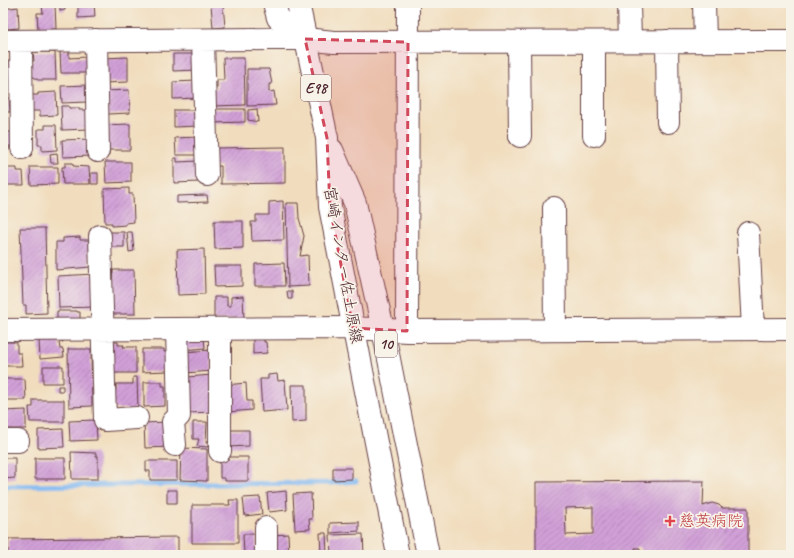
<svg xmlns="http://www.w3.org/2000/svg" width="794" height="558" font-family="Caveat,'Klee One',sans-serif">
	<defs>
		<pattern id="building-hatch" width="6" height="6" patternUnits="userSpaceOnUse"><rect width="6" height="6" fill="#d1a0d8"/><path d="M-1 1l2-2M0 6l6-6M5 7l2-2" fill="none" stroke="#ac82af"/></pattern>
	</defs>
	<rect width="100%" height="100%" fill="#f7f3e8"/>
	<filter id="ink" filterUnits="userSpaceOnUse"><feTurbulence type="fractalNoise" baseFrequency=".025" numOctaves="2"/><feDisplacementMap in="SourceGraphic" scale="8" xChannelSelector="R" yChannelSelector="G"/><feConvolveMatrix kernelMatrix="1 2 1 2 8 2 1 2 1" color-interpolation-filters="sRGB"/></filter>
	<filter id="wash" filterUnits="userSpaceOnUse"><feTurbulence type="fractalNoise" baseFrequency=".012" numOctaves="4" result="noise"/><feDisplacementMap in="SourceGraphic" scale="16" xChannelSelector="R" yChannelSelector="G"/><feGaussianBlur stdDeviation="0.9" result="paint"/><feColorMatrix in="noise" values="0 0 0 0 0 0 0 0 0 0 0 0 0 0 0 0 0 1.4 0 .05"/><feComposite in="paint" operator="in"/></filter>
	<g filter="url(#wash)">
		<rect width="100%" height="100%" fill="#f1ddbd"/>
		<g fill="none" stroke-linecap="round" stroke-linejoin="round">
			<path stroke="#83b9f2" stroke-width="5" d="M3,486L331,483L356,481"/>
		</g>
		<g id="blocks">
			<path fill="url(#building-hatch)" fill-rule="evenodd" d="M60,3H65V10L60,11Z
				M78,3H94L95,17L78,18Z
				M55,4L56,29L38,30L37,13H43L42,5Z
				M223,4L225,27L213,28L211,5Z
				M18,7L19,28L7,29L6,16H3V9Z
				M69,50V58L87,57V73H61L60,51Z
				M33,52H55L56,80H38L31,75V61H34Z
				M173,54H197V70L173,71Z
				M128,57V82L103,83V58Z
				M223,58H244L245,105L212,106V88H217V80H224Z
				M3,61H13V81H3Z
				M247,69H269L272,84H269V92L274,91L276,105L247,106Z
				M197,81L198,98L173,99V82Z
				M88,85L87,102L62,103L61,86Z
				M129,90L130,113L108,114L104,91Z
				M56,92L57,115L40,116V111H32V95H38V93Z
				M9,98L10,112H6V117H3V99Z
				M61,106H69V108H79V110H90L88,129L62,130Z
				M212,109H245V122L212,123Z
				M257,109L258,122L248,120V110Z
				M174,110H198V126L174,127Z
				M130,124V150H108L104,125Z
				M45,125H56L57,150L42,151V145H38V129H45Z
				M3,132H12L13,146H9V150L3,151Z
				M198,137L200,155H176L175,138Z
				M91,139V156L63,157L62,140Z
				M285,147V183L221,184V166H214V148Z
				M57,153L58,163H51L50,154Z
				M174,158H177V162L199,161V182L174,183Z
				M105,162H131V182L106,183Z
				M65,163H73V166L89,167L90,184H63L62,167H65Z
				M30,167H58V184L31,185Z
				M3,168H17V171H23L24,185H3Z
				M91,173H98V184H91Z
				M129,188V194H133L134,222L126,223V225L112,226V223H105L104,189Z
				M207,195L208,202L177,203V196Z
				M283,201L284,240L252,241L251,222H256V215H269V202Z
				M286,203H298L299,218L304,236L300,256L308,255L309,286L288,287Z
				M214,221H243V248L215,249Z
				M20,228H45L47,313L26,314V305H23Z
				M109,232H124V247H109Z
				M127,232H132L134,251L129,252Z
				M80,237V240H89L90,267L56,270V242H63V238Z
				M204,249L205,294L178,295L177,250Z
				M284,263L285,286H255V264Z
				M214,266H242V286L215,287Z
				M113,270H134L135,314H111V274H113Z
				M94,274L95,307L59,308L58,276Z
				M287,291H292V299H288Z
				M243,296L244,319L214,320V297H227V306H231V297Z
				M57,311H77V312H80V322L57,323Z
				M62,338L63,342H59L60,349H63L64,357L40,359L39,340Z
				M204,338L205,348L185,350L184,339Z
				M253,339H264V342H266L267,353L253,354Z
				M3,342H17V353H21L22,366H3Z
				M110,342H118V345H124L123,347H136V373H110Z
				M68,349H91L92,406L69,407Z
				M142,349H164V352H167L168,371L142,372Z
				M211,350L212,371L185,373L184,352Z
				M43,366H63V383H43Z
				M277,374L278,381L285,380L287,410L262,412L260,379H268V375Z
				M212,375L214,412L188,413L187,377Z
				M133,377H137L138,409H115L110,390H116V384H133Z
				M3,379H25L26,400H4Z
				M144,382H162V386H165V406L144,407Z
				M246,383L247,401H252V410L228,412L226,385Z
				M291,385H306V421L292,422Z
				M58,386H63V391H58Z
				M33,400H64V422H30L29,407H33Z
				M26,410V429H3V411Z
				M96,420L97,440L70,441L69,421Z
				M168,422L170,447L145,448L144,423Z
				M193,422H207L206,443H208V447L197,446L199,439H193Z
				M63,429L64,447L38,448V430Z
				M227,430H249V446L227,447Z
				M181,448L207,449V481L180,480Z
				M71,452L96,453V456H98V479H72Z
				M220,457H248V481H225V478H220Z
				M3,458H15V478L3,479Z
				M35,458H65V479H35Z
				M146,461H177V480H150V471H146Z
				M333,468H352V479L333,480Z
				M704,481L703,506L712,503L719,505L722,508H748V555H640V548H635V555H536V482ZM593,507V534L566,535L565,508Z
				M167,490H177V503H167Z
				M286,491L287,510L269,512L267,493Z
				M311,493L312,519H309L310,529L295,530L293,494Z
				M260,497L262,514L245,516L243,498Z
				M229,500H238V543H192V505H230Z
				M359,522V531L330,533V523Z
				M320,533H326L327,555H321Z
				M243,534H256L257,555H244Z
				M288,534L289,555H273L272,535Z
				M363,534L364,555H331L330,535Z
				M178,537V555H8V539Z"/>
		</g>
	</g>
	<g filter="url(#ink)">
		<use href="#blocks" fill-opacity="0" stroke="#633c41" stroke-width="1"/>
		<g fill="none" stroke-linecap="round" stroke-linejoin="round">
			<defs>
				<path id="minor" d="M274,3L278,18L305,39
					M629,3L630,41
					M704,3L705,41
					M96,40L98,151
					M203,40L207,175
					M3,41L271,39H305L334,42L791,41
					M21,41L22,148
					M667,41L668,122
					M519,42L520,136
					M594,42V135
					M554,208L555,330
					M748,233L753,329
					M100,236L105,420L137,418
					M220,329V451
					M3,330L353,328L407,331L791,329
					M407,331L408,3
					M3,441H18
					M175,445L173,422L179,416L177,329
					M266,528V555"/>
				<path id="major" d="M298,3L327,138L330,207L398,555
					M332,150L355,203L383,329L428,555"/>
			</defs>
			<use href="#minor" stroke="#633c41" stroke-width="24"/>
			<use href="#major" stroke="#633c41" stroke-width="24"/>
			<use href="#minor" stroke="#fff" stroke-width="22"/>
			<use href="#major" stroke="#fff" stroke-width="22"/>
		</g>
	</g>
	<path fill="#d1495b" fill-opacity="0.2" stroke="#d1495b" stroke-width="3" stroke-dasharray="8 5" stroke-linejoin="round" d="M305,39L408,42L407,331L353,328L330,207L327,138Z"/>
	<path fill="#e0444e" stroke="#f7f3e8" stroke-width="1.5" d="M668 515h4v4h4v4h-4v4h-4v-4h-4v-4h4z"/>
	<g text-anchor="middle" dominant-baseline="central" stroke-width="3.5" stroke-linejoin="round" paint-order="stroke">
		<g fill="#f7f3e8" stroke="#7e5f64" stroke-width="1">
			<rect x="301" y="75" width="30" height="26" rx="3"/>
			<rect x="375" y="331" width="22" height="26" rx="3"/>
		</g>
		<g font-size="15" font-weight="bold" fill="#4a1f2b">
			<text x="316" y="88">E98</text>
			<text x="386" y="344">10</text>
		</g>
		<g font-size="16" fill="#4a1f2b" stroke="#f7f3e8">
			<text transform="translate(343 265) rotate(80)">宮崎インター佐土原線</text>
		</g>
		<g font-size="16" fill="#be3a42" stroke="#f7f3e8" text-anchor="start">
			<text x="679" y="521">慈英病院</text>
		</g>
	</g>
	<rect width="794" height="558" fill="none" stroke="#f7f3e8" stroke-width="16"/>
</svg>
